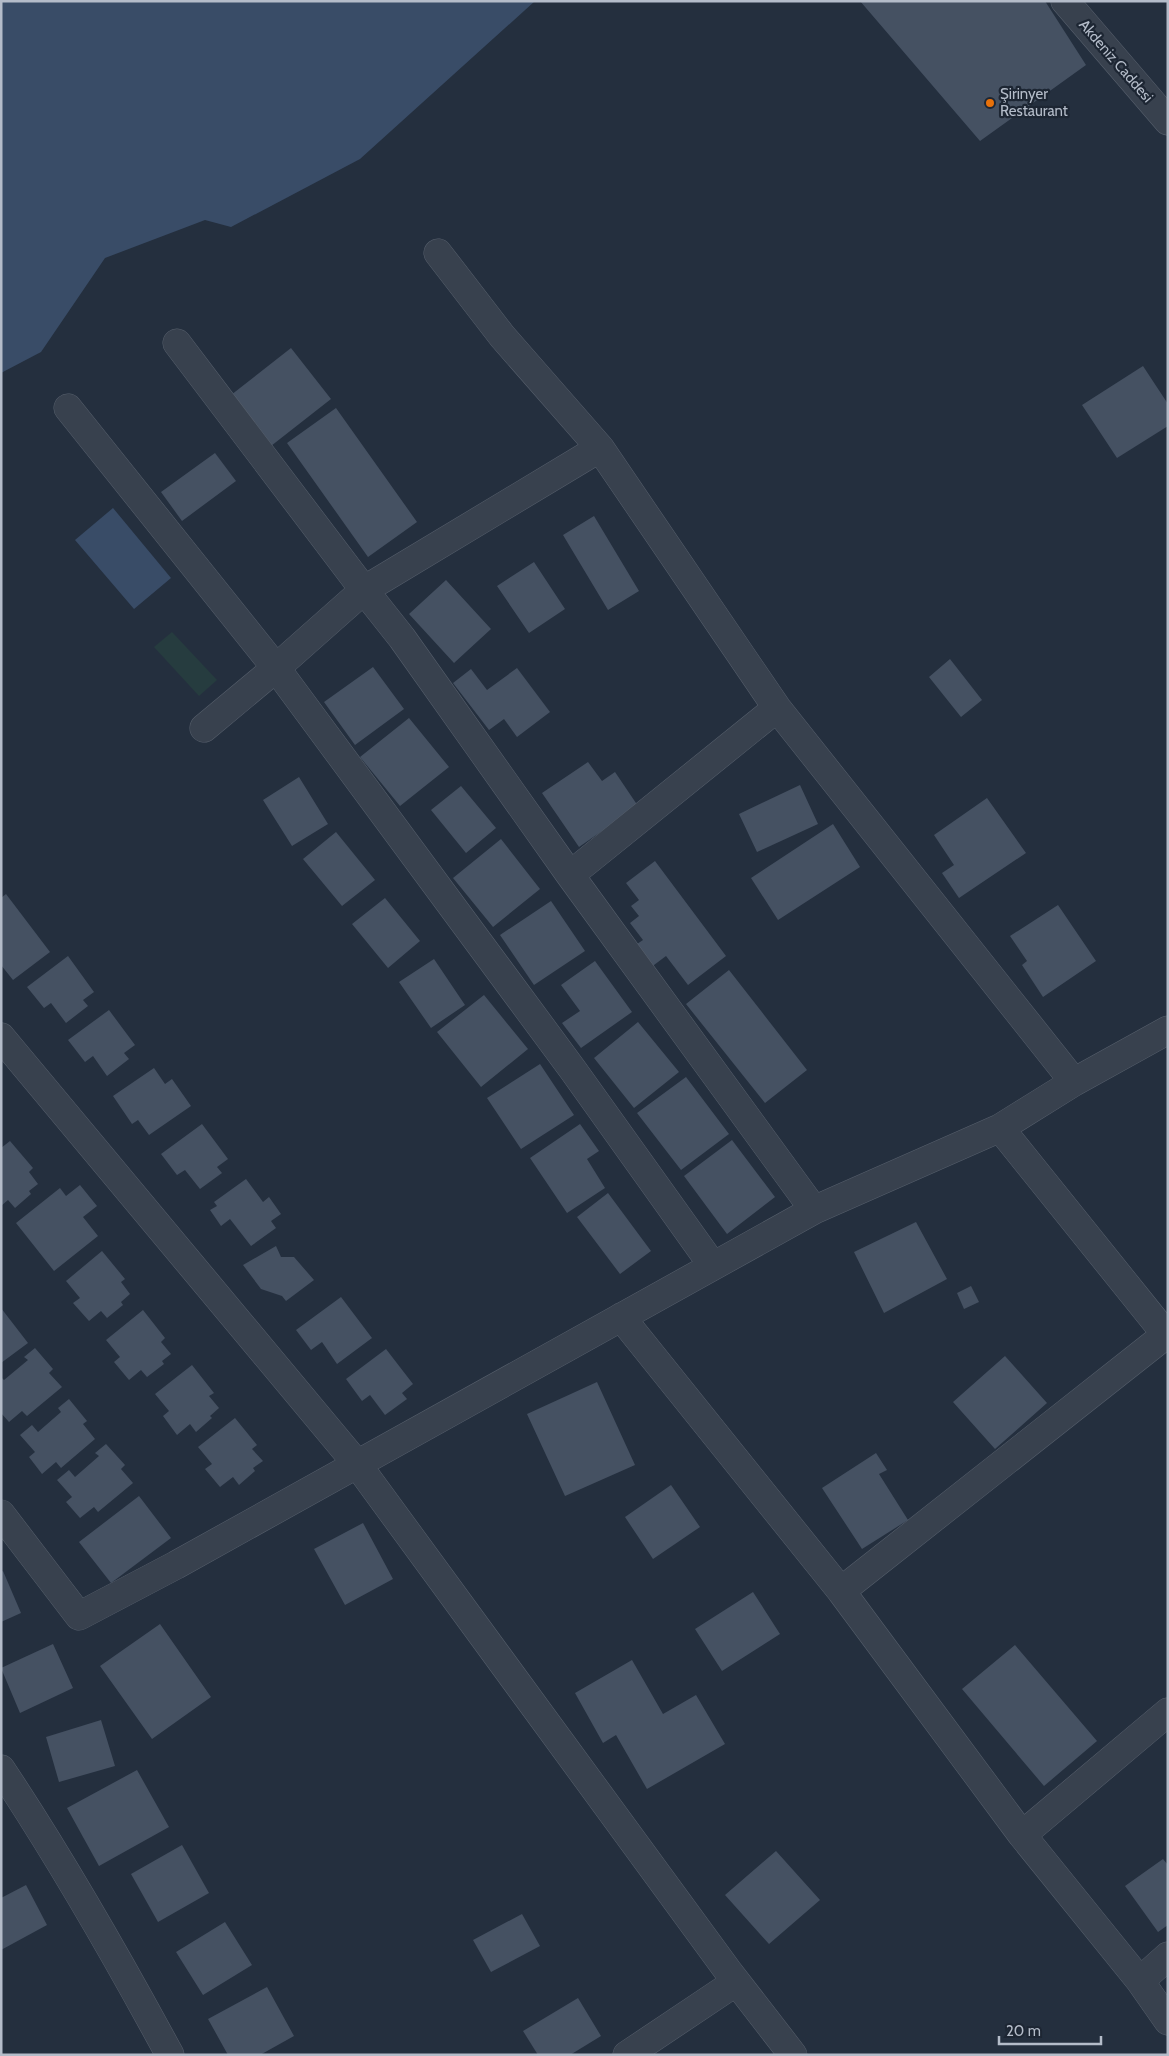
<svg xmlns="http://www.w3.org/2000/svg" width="1169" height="2056" font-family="Cabin,sans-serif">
	<rect width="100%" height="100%" fill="#242f3e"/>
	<path fill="#263c3f" d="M172,632L217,680L199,696L154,647Z"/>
	<path fill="#394c67" d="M1,1H535L360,159L231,227L205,220L105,258L41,352L1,373Z
		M113,508L171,578L134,609L75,540Z"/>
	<path fill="#455162" d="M860,1H1045L1086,65L980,141Z
		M291,348L331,399L271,446L231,395Z
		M1143,366L1168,404V426L1117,458L1082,405Z
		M336,408L417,522L368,557L287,443Z
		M215,453L236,481L182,521L161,492Z
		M594,516L639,591L608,610L563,535Z
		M534,562L565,609L529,633L497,586Z
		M446,580L491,629L454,663L409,614Z
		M950,659L982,700L961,717L929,677Z
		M373,667L404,709L355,745L324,702Z
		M517,668L550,712L517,737L504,719L489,730L453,683L471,669L487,690Z
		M409,718L449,767L400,806L360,757Z
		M588,762L602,781L615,772L638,806L579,847L542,793Z
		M299,777L328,824L292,846L263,800Z
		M800,785L818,824L757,852L739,814Z
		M461,786L496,828L466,853L431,810Z
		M987,798L1026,853L959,898L942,873L954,865L934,835Z
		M833,824L860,867L778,920L751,878Z
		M336,832L375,880L342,906L303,859Z
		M501,839L540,889L493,927L453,878Z
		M655,861L726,956L688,985L666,956L650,968L634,946L643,940L630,923L639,916L631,906L639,900L626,883Z
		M6,894L50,952L13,980L1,965V898Z
		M385,898L420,941L388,968L352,924Z
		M551,901L585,951L534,985L500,935Z
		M1058,905L1096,961L1043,997L1022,965L1027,961L1010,936Z
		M68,956L94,992L83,1000L88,1006L66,1023L51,1003L44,1008L27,987Z
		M434,959L465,1005L431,1028L399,982Z
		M595,961L632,1012L581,1048L562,1023L580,1011L561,985Z
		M729,970L807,1070L765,1103L686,1004Z
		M484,995L528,1049L481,1087L437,1032Z
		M109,1010L135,1045L124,1053L129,1059L107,1076L93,1056L85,1062L68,1040Z
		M638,1022L679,1072L634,1108L594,1058Z
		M540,1064L574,1115L521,1149L487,1098Z
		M154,1068L165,1084L172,1079L191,1106L149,1135L138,1120L132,1124L113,1096Z
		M686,1077L729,1134L681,1170L637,1113Z
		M202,1124L228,1159L217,1167L222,1173L200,1189L185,1170L177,1175L161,1154Z
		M580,1124L599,1151L587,1159L605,1188L567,1213L530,1158Z
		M732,1140L775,1197L727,1234L684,1176Z
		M10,1141L33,1168L29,1172L38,1184L29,1191L31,1194L15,1208L8,1200L1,1206V1148Z
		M246,1179L263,1202L269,1197L281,1214L271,1221L276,1228L251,1246L230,1219L221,1226L210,1210L217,1206L214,1202Z
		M80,1185L97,1206L83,1217L98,1236L54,1271L16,1223L60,1188L66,1196Z
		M608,1193L651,1251L620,1274L577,1217Z
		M916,1222L947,1279L884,1313L854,1252Z
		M276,1246L281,1257H294L314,1280L286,1301L282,1296L261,1289L243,1265Z
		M102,1251L125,1279L121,1282L130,1294L121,1302L123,1305L107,1318L101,1311L89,1321L73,1303L80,1298L66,1281Z
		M971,1286L979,1302L964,1309L957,1293Z
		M341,1297L372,1338L337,1364L322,1342L311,1350L296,1330Z
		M1,1308L28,1343L1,1363Z
		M143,1310L165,1338L161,1342L171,1354L162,1361L164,1364L147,1377L141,1370L129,1380L114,1362L120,1357L106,1340Z
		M35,1348L53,1369L49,1373L62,1387L27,1416L22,1411L9,1422L1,1413V1377L4,1380L28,1360L24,1357Z
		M386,1349L413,1384L402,1393L407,1399L385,1415L370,1395L362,1401L346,1379Z
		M1005,1356L1047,1403L995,1449L953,1402Z
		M192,1365L214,1393L209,1396L219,1408L210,1416L212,1418L196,1432L190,1424L177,1435L163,1416L169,1411L155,1394Z
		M597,1382L635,1465L565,1496L527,1414Z
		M69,1399L87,1421L83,1424L95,1439L61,1468L56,1462L42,1474L29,1457L35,1452L20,1435L32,1425L38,1432L61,1412L58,1408Z
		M235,1418L257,1445L252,1449L263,1461L253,1468L255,1471L239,1485L233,1477L220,1487L205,1469L212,1464L198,1447Z
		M106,1444L125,1465L121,1469L133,1483L98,1512L94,1507L80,1518L66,1502L72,1497L57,1480L69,1470L75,1477L99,1456L95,1453Z
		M876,1453L887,1470L879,1474L908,1520L862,1549L822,1488Z
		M671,1485L700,1527L653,1559L625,1517Z
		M139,1496L171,1538L111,1583L79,1542Z
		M363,1523L393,1579L345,1605L314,1549Z
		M3,1571L21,1613L1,1622V1572Z
		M753,1592L780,1634L722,1671L695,1629Z
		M160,1624L211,1697L152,1739L100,1666Z
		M53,1644L73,1688L20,1713L1,1668Z
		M1015,1645L1097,1741L1044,1786L962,1689Z
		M632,1660L663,1714L696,1695L725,1744L647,1789L616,1735L603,1743L575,1693Z
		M101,1720L115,1766L59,1782L46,1737Z
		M137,1770L169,1827L99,1866L67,1808Z
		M182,1845L209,1893L158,1922L131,1874Z
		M776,1851L820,1900L769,1944L725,1895Z
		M1163,1859L1168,1865V1925L1158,1932L1125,1886Z
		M26,1885L47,1925L1,1950V1898Z
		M522,1914L540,1946L491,1972L473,1940Z
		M225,1922L252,1965L203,1995L176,1952Z
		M267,1987L294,2036L260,2055H228L208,2019Z
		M578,1998L601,2036L570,2055H538L523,2031Z"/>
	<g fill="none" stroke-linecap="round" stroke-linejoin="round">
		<defs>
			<path id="minor" d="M1065,1L1168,121
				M438,253L502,336L600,448L777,708L1074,1082
				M177,343L364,590L276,668L204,728
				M68,408L276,668L573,1070L713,1266
				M600,448L364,590L402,638L570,875L814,1210
				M570,875L777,708
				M1,1037L357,1464L728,1971L793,2055
				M1000,1128L1168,1337
				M621,1317L841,1591L1022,1835L1140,1981L1168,2021
				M1,1514L79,1616L176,1565L814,1210L1000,1128L1074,1082L1168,1030
				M841,1591L1168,1333
				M1,1769C63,1862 117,1957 170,2055
				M1022,1835L1168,1712
				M1140,1981L1168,1956
				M627,2055L736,1982"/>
		</defs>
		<use href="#minor" stroke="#565f6c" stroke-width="29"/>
		<use href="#minor" stroke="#38414e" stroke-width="28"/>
	</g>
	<circle fill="#e8710a" stroke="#1d2633" stroke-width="2" cx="990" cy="103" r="5"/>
	<g text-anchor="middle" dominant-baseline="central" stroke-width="4.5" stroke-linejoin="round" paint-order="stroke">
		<g font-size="15" fill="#b4bcc9" stroke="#1d2633">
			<text transform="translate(1116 61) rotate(49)">Akdeniz Caddesi</text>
		</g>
		<g font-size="15" fill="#b4bcc9" stroke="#1d2633" text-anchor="start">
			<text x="1000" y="94">Şirinyer<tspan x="1000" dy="17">Restaurant</tspan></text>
		</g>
	</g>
	<rect width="1169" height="2056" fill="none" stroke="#b4bcc9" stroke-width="5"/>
	<path d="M999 2036v8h102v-8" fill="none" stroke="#b4bcc9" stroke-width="2.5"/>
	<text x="1006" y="2036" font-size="15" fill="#b4bcc9" stroke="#1d2633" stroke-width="4" paint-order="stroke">20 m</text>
</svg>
